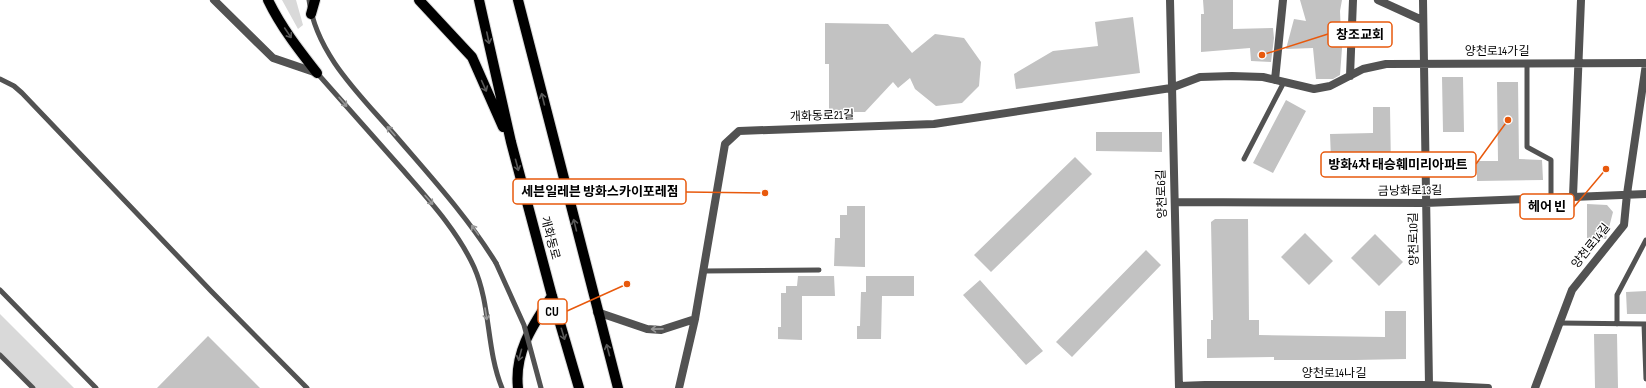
<svg xmlns="http://www.w3.org/2000/svg" width="1646" height="388" font-family="'Sofia Sans Condensed','Noto Sans KR',sans-serif">
	<rect width="100%" height="100%" fill="#fff"/>
	<path fill="#d9d9d9" d="M282,0H296L303,25L298,29Z
		M0,314L74,388H36L0,352Z"/>
	<path fill="#c2c2c2" d="M1203,0H1233V29L1273,28L1274,38L1271,62L1251,61L1250,48L1201,52V14H1204Z
		M1300,0H1342L1340,11L1341,35H1343L1340,75L1333,79H1316L1313,48L1286,49L1294,19L1306,21Z
		M1133,17L1140,73L1016,89L1014,74L1053,51L1098,46L1095,22Z
		M825,23L888,24L912,53L935,34L964,38L981,62L979,86L962,103L936,106L915,89L910,78L898,88L893,82L865,112H829V64H825Z
		M1442,77H1463L1464,132H1443Z
		M1497,82H1518L1519,159L1542,160L1543,180L1477,181V161H1498Z
		M1286,100L1306,111L1273,173L1253,163Z
		M1373,107H1390L1391,169H1373V158L1331,159L1330,134L1373,133Z
		M1096,132H1162V152L1096,151Z
		M1075,157L1092,174L991,272L974,255Z
		M1587,204L1607,205L1613,212L1606,239L1587,238Z
		M847,206H865V267L834,266L835,238H840V215H847Z
		M1215,219H1248L1249,320H1259V335L1385,337V311H1406V359L1355,360H1274V357L1207,358V339H1211V320H1213L1211,222Z
		M1305,233L1333,261L1309,285L1281,257Z
		M1375,234L1403,262L1379,286L1351,258Z
		M1146,250L1161,265L1072,357L1056,342Z
		M798,276H834L835,296H802V340L778,339V327H781V293H786V286H797Z
		M866,276H914V296H882L881,339H857V326H860L861,292H866Z
		M980,280L1043,351L1026,365L963,295Z
		M1646,291V314H1627L1626,292Z
		M1594,334H1617L1618,388H1595Z
		M208,336L260,388H157Z"/>
	<g fill="none" stroke-linecap="round" stroke-linejoin="round">
		<defs>
			<path id="primary" d="M268,0C281,27 299,50 317,73
				M419,0L472,57L503,127
				M479,0L511,142L552,296L579,388
				M518,0L618,388
				M311,14L315,0
				M518,388C514,352 533,325 552,296"/>
		</defs>
		<use href="#primary" stroke="#dbdbdb" stroke-width="12"/>
		<path stroke="#525252" stroke-width="5" d="M309,0C316,54 360,95 394,134C430,176 467,216 496,263
			M1527,63V147L1551,160V197
			M317,73C345,105 374,137 402,169C428,199 457,230 474,267C491,305 486,349 502,388
			M0,79L14,86L22,93L211,291L307,388
			M1244,159L1284,82
			M703,271L819,270
			M0,290L96,388
			M1560,323L1646,324
			M1617,324V295L1646,240
			M1644,324L1646,379
			M0,355L33,388"/>
		<path stroke="#525252" stroke-width="8" d="M214,0L273,58L317,73
			M1170,0L1179,388
			M1378,0L1422,20
			M1423,0L1429,385
			M1350,76L1353,0
			M1275,80L1283,0
			M1573,196L1581,0
			M1175,202L1425,203L1646,194
			M597,312L647,329L661,330L695,319
			M1179,386L1205,385H1429L1488,388
			M679,388L695,319L725,144L739,131L934,124L1171,88L1200,77L1232,76L1263,77L1314,89L1330,86L1363,69L1386,64L1646,63
			M1535,388L1572,290L1624,225L1627,194L1646,64"/>
		<use href="#primary" stroke="#000" stroke-width="10"/>
		<path stroke="#525252" stroke-width="5" d="M496,263L524,325L541,388"/>
	</g>
	<defs><path id="oneway-shaft" d="M-6 0H5M1.5-3L5.5 0L1.5 3" fill="none" stroke-width="1.6" stroke-linecap="round" stroke-linejoin="round"/></defs>
	<g stroke="#595959">
		<use href="#oneway-shaft" transform="translate(288 33) rotate(56)"/>
		<use href="#oneway-shaft" transform="translate(488 38) rotate(78)"/>
		<use href="#oneway-shaft" transform="translate(484 86) rotate(66)"/>
		<use href="#oneway-shaft" transform="translate(543 99) rotate(-104)"/>
		<use href="#oneway-shaft" transform="translate(517 165) rotate(75)"/>
		<use href="#oneway-shaft" transform="translate(575 225) rotate(-104)"/>
		<use href="#oneway-shaft" transform="translate(563 334) rotate(73)"/>
		<use href="#oneway-shaft" transform="translate(608 350) rotate(-105)"/>
		<use href="#oneway-shaft" transform="translate(520 355) rotate(105)"/>
	</g>
	<g stroke="#979797">
		<use href="#oneway-shaft" transform="translate(343 102) rotate(49)"/>
		<use href="#oneway-shaft" transform="translate(391 131) rotate(-131)"/>
		<use href="#oneway-shaft" transform="translate(429 200) rotate(49)"/>
		<use href="#oneway-shaft" transform="translate(475 230) rotate(-126)"/>
		<use href="#oneway-shaft" transform="translate(486 314) rotate(81)"/>
		<use href="#oneway-shaft" transform="translate(657 329) rotate(179)"/>
	</g>
	<g text-anchor="middle" dominant-baseline="central" stroke-width="3" stroke-linejoin="round" paint-order="stroke">
		<g font-size="12" fill="#000" stroke="#fff">
			<text x="1497" y="51">양천로14가길</text>
			<text transform="translate(822 116) rotate(-2)">개화동로21길</text>
			<text transform="translate(1410 191) rotate(-1)">금낭화로13길</text>
			<text transform="translate(1162 194) rotate(-92)">양천로6길</text>
			<text transform="translate(550 238) rotate(75)">개화동로</text>
			<text transform="translate(1414 239) rotate(-91)">양천로10길</text>
			<text transform="translate(1591 246) rotate(-51)">양천로14길</text>
			<text x="1334" y="373">양천로14나길</text>
		</g>
	</g>
	<path fill="none" stroke="#e8590c" stroke-width="1.5" d="M1262 55L1328 34M1508 120L1476 164M765 193L686 192M1606 169L1574 207M627 284L567 311"/>
	<g fill="#e8590c" stroke="#fff" stroke-width="1.5">
		<circle cx="1262" cy="55" r="4"/>
		<circle cx="1508" cy="120" r="4"/>
		<circle cx="765" cy="193" r="4"/>
		<circle cx="1606" cy="169" r="4"/>
		<circle cx="627" cy="284" r="4"/>
	</g>
	<g fill="#fff" stroke="#e8590c" stroke-width="1.5">
		<rect x="1328" y="22" width="64" height="25" rx="4"/>
		<rect x="1321" y="152" width="155" height="25" rx="4"/>
		<rect x="513" y="179" width="173" height="25" rx="4"/>
		<rect x="1520" y="194" width="54" height="25" rx="4"/>
		<rect x="538" y="299" width="29" height="25" rx="4"/>
	</g>
	<g font-size="13" text-anchor="middle" font-weight="bold" fill="#000">
		<text x="1360" y="39">창조교회</text>
		<text x="1398" y="169">방화4차 태승훼미리아파트</text>
		<text x="600" y="196">세븐일레븐 방화스카이포레점</text>
		<text x="1547" y="211">헤어 빈</text>
		<text x="552" y="316">CU</text>
	</g>
</svg>
